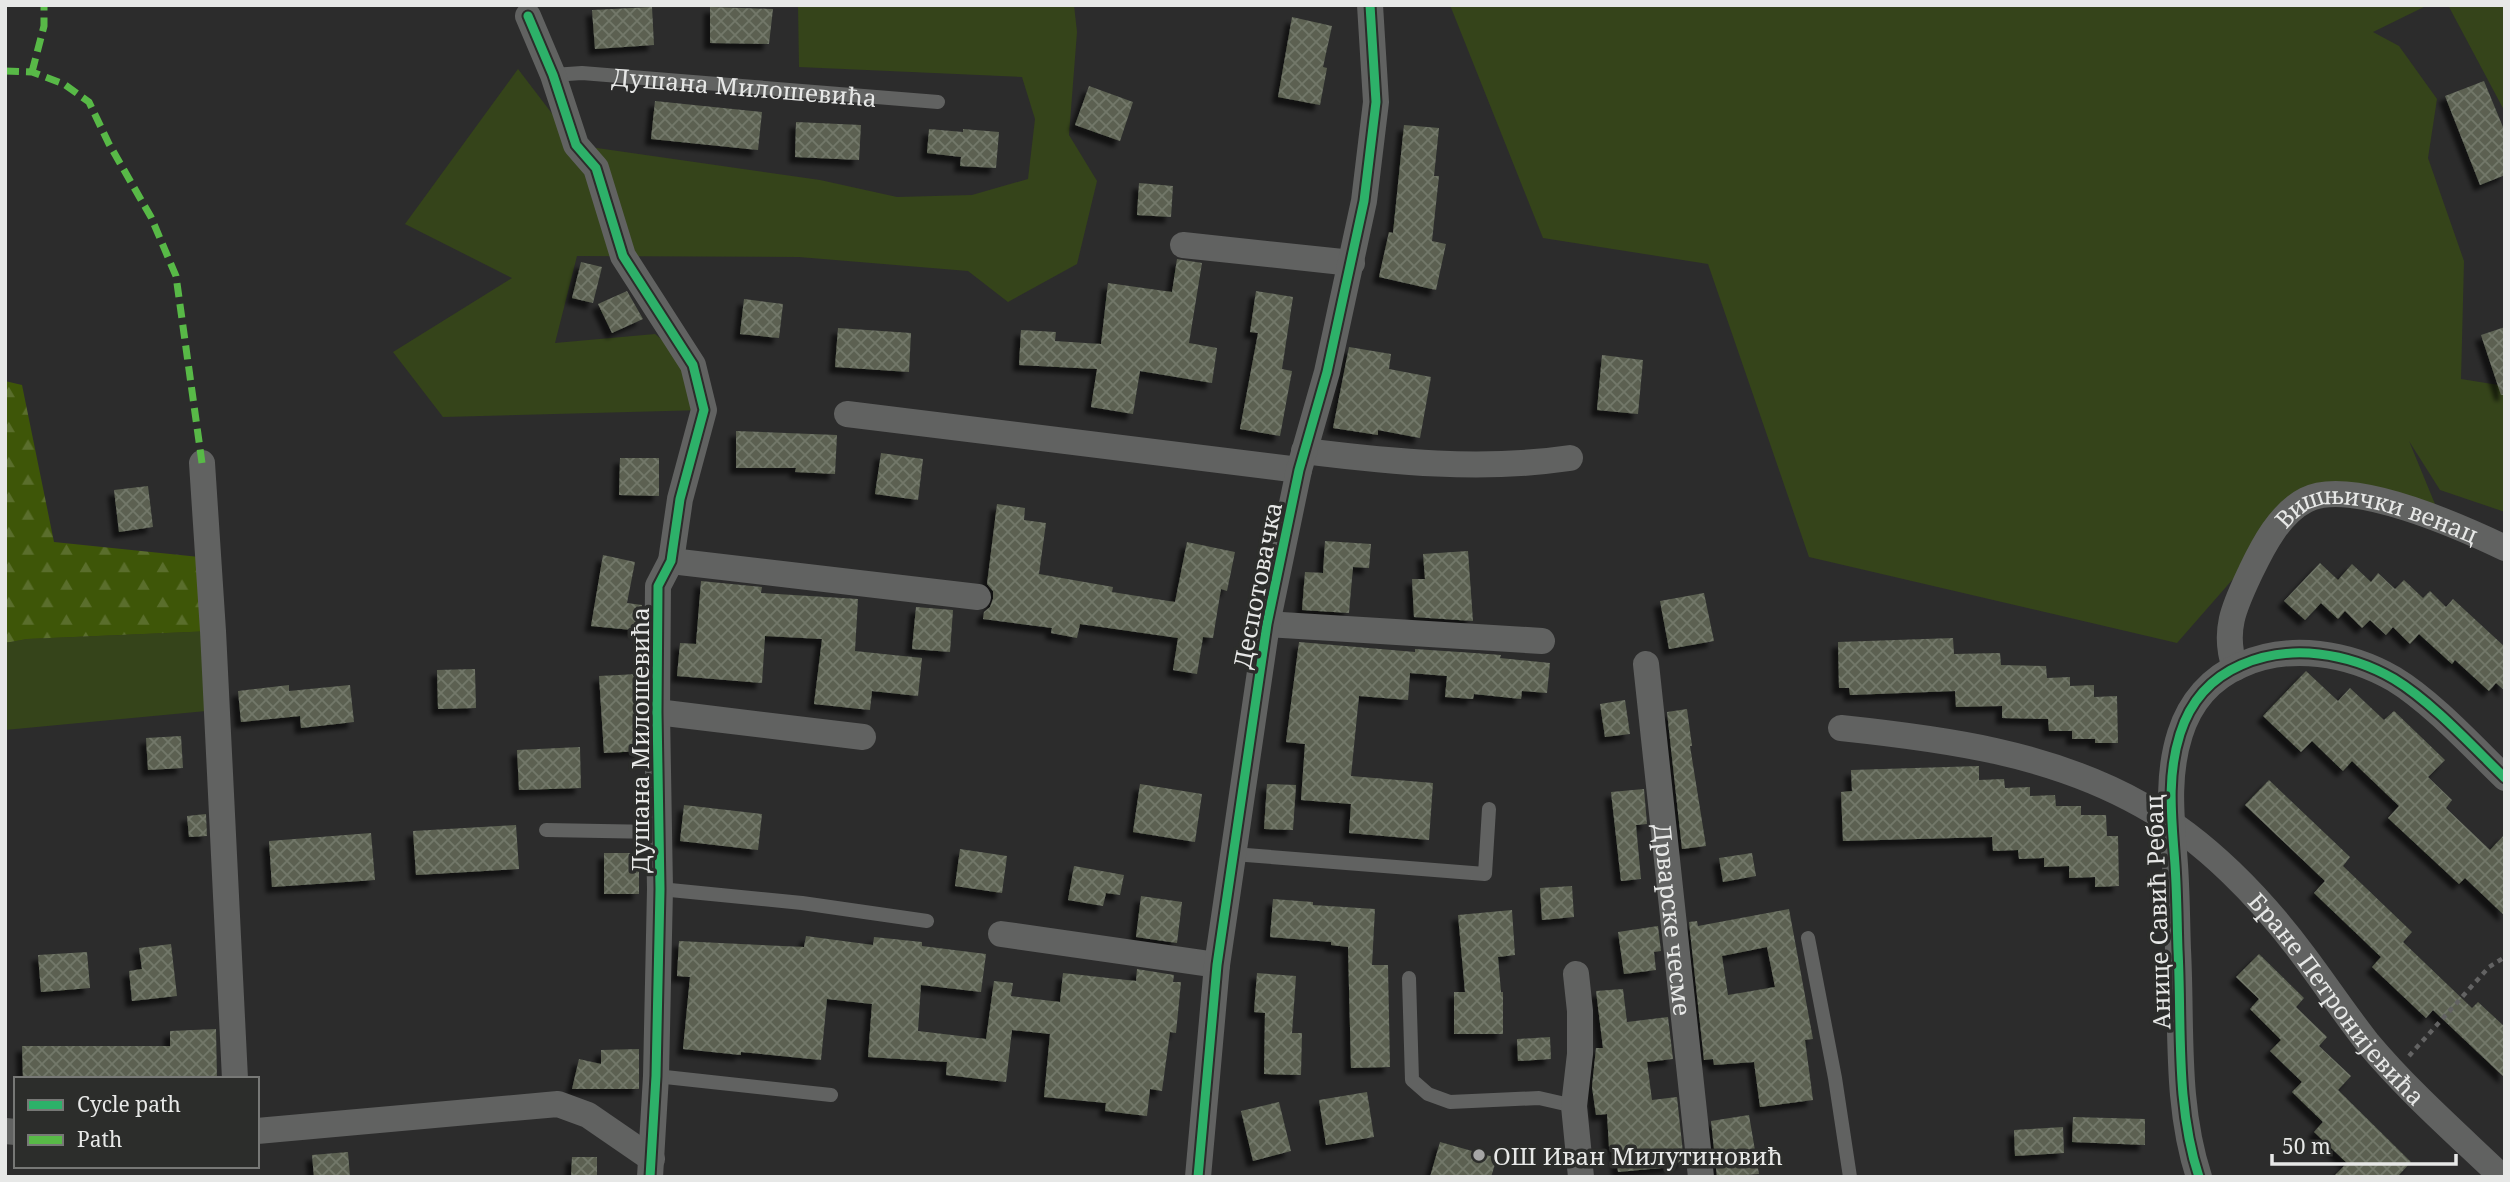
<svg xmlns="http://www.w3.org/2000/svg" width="2510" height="1182" font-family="'Noto Serif',serif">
	<defs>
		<pattern id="forest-firs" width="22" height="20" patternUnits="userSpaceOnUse" patternTransform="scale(1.75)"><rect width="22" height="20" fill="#3e5608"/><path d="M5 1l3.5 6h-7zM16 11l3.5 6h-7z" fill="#5a6e2c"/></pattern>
		<pattern id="building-cross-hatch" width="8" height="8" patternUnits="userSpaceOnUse" patternTransform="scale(1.75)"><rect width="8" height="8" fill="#5b6151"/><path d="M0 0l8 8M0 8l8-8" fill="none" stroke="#73786a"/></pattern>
		<filter id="shadow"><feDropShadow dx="-6" dy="6" stdDeviation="2" flood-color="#0009"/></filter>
	</defs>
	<rect width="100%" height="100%" fill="#2c2c2c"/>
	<path fill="#35441a" d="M798,5H1074L1077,32L1069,135L1097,181L1077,264L1008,302L968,271L799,257L577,256L555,343L655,334L693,365L704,410L443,417L393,352L512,278L405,224L518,69L576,145L820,180L897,197L972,195L1028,179L1035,119L1022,77L799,67Z
		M1450,5H2428L2373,32L2399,46L2437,99L2428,158L2464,261L2461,379L2505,386V512L2440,490L2409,441L2442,521L2339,495L2275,531L2177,643L1809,557L1708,264L1543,238Z
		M2448,5H2505V112Z
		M213,631L217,710L5,730V643L27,639Z"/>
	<path fill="url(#forest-firs)" d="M5,381L22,385L54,542L209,558L213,631L27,639L5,643Z"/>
	<path fill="url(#building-cross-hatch)" fill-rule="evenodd" filter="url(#shadow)" d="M652,7L654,45L595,49L592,10Z
		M710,7L773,9L769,44L710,43Z
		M1292,17L1332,26L1323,67L1327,68L1320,105L1278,97Z
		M2484,81L2505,132V175L2480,185L2445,96Z
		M1089,86L1133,102L1120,141L1075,125Z
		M655,101L762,112L758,150L651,139Z
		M796,122L861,125L859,160L795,157Z
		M1404,125L1439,128L1434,176H1439L1432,241L1446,244L1436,290L1379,277L1389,232L1393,233Z
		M929,129L963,132V129L999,132L996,168L960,166L961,157L927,153Z
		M1139,183L1173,186L1171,217L1137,215Z
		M1177,259L1202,263L1189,343L1217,348L1212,383L1140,371L1133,414L1091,407L1097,369L1019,365L1021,330L1056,332L1055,341L1101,344L1108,283L1172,292Z
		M581,262L602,267L593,303L572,298Z
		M627,291L643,319L612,333L598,304Z
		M1256,291L1293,297L1282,369L1292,371L1280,436L1240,429L1258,333L1250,332Z
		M744,299L783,304L779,338L740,334Z
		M2505,327V395H2501L2481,335Z
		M838,328L911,333L909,372L835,367Z
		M1349,347L1391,354L1389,369L1431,377L1420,438L1378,430V435L1333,428Z
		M1602,355L1643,360L1638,414L1597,410Z
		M736,431L837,435L835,474L795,472L796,468H736Z
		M881,453L923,459L918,500L875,494Z
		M620,458H659V496L619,495Z
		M148,486L153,527L119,532L114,490Z
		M997,504L1025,508L1024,520L1046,523L1039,574L1113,587L1112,592L1175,602L1187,542L1235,552L1227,591L1221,589L1213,638L1203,637L1197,674L1173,670L1178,638L1080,624L1077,638L1051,633L1052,628L983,619L984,612L990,607L993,599V591L987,584Z
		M1325,541L1371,544L1369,568L1353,567L1349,613L1302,610L1305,572L1323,573Z
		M1468,551L1473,621L1414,617L1412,579H1425L1423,554Z
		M603,555L635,562L627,603L642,605V631L591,626Z
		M2320,563L2338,580L2352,564L2371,582L2378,573L2395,589L2404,580L2423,598L2430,591L2446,607L2453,599L2505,647V691L2496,683L2489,691L2455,660L2452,664L2419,634L2410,644L2393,627L2386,635L2370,620L2362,628L2345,611L2338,619L2321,603L2305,620L2284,601Z
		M701,581L762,587L761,593L858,599L855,651L922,658L918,696L872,691L870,710L814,704L822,639L765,636L762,683L677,676L680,643L696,644Z
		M1704,593L1714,641L1669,649L1660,601Z
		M916,607L953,610L950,652L912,649Z
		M1953,638L1954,654L2000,653L2001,665L2046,666L2047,678L2070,677V686L2094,685V697L2117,696L2118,743H2095V739H2072V731H2049L2048,719L2002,718V706L1956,707L1955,691L1850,695L1849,688H1839L1838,642Z
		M1299,642L1415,652V649L1474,653L1501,655L1500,658L1550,663L1547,693L1522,691L1521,699L1474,694L1473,699L1445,697L1447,676L1410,673L1408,700L1359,696L1351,776L1433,783L1429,840L1349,833L1351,804L1301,800L1305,744L1286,742Z
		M475,669L476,708L438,709L437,670Z
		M2306,671L2338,701L2350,688L2384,720L2394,711L2445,760L2428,777L2452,800L2446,808L2490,850L2505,834V916L2465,878L2459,884L2388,818L2399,806L2352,761L2343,771L2312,741L2301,752L2263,716Z
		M637,674L642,751L604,753L599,676Z
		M289,685V691L350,685L354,722L301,728L300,716L241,722L238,691Z
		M1625,700L1630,734L1605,737L1600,704Z
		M1687,709L1692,746H1690L1706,846L1682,849L1667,712Z
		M181,736L183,768L148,770L146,738Z
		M580,747L581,788L519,790L517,750Z
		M1979,766V780L2004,779L2005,788L2030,787V796L2055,795L2056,806H2081V815H2106L2107,836H2118L2119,886L2095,887V877L2069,878V866L2044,867V858L2019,859L2018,850L1993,851L1992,837L1843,841L1841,792L1852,791L1851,770Z
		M2269,780L2350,857L2343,866L2412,932L2403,942L2472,1008L2478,1002L2505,1027V1078L2433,1010L2426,1018L2372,967L2381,957L2314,893L2325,881L2245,805Z
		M1140,784L1202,794L1195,842L1133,832Z
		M1267,784L1296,785L1293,830L1264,829Z
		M1644,789L1647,824L1636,825L1641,879L1621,881L1611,792Z
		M684,805L762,814L758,850L680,841Z
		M206,814L207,836L189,837L187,816Z
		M516,825L519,869L416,875L413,831Z
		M371,833L375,880L272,887L269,841Z
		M960,849L1007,856L1002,893L955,886Z
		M604,853H639V894H604Z
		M1752,853L1756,876L1723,882L1719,858Z
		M1074,866L1124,875L1120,895L1106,893L1103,906L1068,900Z
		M1572,886L1574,917L1542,920L1540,888Z
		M1141,896L1182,902L1177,943L1136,937Z
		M1273,899L1313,902V905L1375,909L1372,965H1388L1390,1067L1351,1068L1348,947L1331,945V942L1270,937Z
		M1789,909L1813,1039L1805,1040L1813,1100L1760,1107L1754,1062L1714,1065L1713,1059L1704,1060L1689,922L1697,921L1698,926ZM1767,947L1775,987L1728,995L1722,956Z
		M1512,910L1515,955L1498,957L1501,992H1503V1034H1454V992H1465L1458,915Z
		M1658,926L1661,951L1654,952L1656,970L1624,974L1618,932Z
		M806,936L873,945L874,937L922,942V946L986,954L981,992L921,985L918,1031L986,1039L994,981L1013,983L1011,996L1060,1002L1063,973L1136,981L1137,969L1174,975L1173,982H1181L1176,1033L1170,1032L1162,1091L1150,1089L1147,1116L1105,1111L1106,1103L1044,1097L1050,1034L1012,1030L1006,1082L946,1075L947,1062L868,1057L872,1004L827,999L821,1060L741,1052V1055L683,1049L690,977L677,976L679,941L804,947Z
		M171,944L177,996L132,1001L129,971L142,969L139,948Z
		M87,952L90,988L41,992L38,955Z
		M2259,954L2304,998L2296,1007L2327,1037L2319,1046L2351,1076L2338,1090L2411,1162L2397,1177H2333L2347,1163L2314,1132L2323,1122L2292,1092L2302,1082L2270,1051L2281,1040L2250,1009L2259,999L2236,977Z
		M1257,973L1296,976L1292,1033H1302L1301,1075L1264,1074L1265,1013L1254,1012Z
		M1623,989L1627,1022L1668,1017L1673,1059L1647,1062L1652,1100L1677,1097L1684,1162L1671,1163L1672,1167L1618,1172L1615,1146L1609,1147L1607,1114L1596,1115L1592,1087L1596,1048H1603L1596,991Z
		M216,1029L217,1079H23L22,1046H170V1031Z
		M1550,1037L1551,1059L1518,1061L1517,1039Z
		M639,1049V1089H572L579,1059L601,1064V1050Z
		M1367,1092L1374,1137L1326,1145L1319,1100Z
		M1279,1102L1291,1151L1253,1161L1241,1111Z
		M1749,1115L1759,1174L1717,1177L1711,1121Z
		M2073,1117L2145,1119V1145L2072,1142Z
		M2063,1127L2064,1153L2015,1156L2014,1130Z
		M1440,1142L1497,1158L1491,1177H1430Z
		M348,1152L350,1177H314L312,1155Z
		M572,1157H597V1177H571Z"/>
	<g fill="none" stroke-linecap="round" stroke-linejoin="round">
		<path stroke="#636363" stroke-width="4.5" stroke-dasharray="5 5" stroke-linecap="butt" d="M2409,1056L2489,967L2505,957"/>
		<g stroke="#616261" stroke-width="14">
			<path id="s1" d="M553,75L582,73L938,102"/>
			<path d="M546,830L657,832"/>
			<path d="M1233,854L1485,874L1489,809"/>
			<path d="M660,889L802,903L927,921"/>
			<path d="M1808,938L1835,1078L1850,1177"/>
			<path d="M1409,978L1412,1080L1428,1094L1450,1102L1539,1098L1574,1106"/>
			<path d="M656,1076L831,1095"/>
		</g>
		<g stroke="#616261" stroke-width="26">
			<path d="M528,16L553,75L576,145L596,168L623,256L693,365L704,410L680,499L671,561L658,586L657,712L660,889L656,1076L650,1177"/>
			<path d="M1183,245L1352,263"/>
			<path d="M847,414L1299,470"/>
			<path d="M1304,451C1392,462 1482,471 1570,458"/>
			<path d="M202,463L213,631L235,1079"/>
			<path d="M671,561L978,597"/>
			<path d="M1267,624L1542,641"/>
			<path id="s2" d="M1646,664L1701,1177"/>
			<path id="s3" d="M2235,668C2222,630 2235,605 2251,571C2263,546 2280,513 2306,500C2350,477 2463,528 2505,548"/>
			<path d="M657,712L863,737"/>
			<path id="s4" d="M1841,728C1945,739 2050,753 2142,805C2205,840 2261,898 2304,956C2325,984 2345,1014 2367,1042C2408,1091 2456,1133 2502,1177"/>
			<path d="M1001,934L1217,965"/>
			<path d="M1576,974L1580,1011V1054L1574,1106L1581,1177"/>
			<path d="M5,1131L16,1132"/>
			<path d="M257,1131L558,1104L588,1115L652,1159"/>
			<path d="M1198,1177L1217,965L1267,624L1299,470L1327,372L1364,201L1376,102L1370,5"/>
			<path d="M2199,1177C2175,1104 2182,1026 2178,950C2177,922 2177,894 2175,865C2172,821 2166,778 2180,734C2190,702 2211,678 2241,665C2290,643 2349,653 2394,679C2432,702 2473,747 2505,778"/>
		</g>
		<path stroke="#58b947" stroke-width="7" stroke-dasharray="14 7" stroke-linecap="butt" d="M5,71L32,72L64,84L89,102L109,144L151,217L176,276L202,463
			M32,72L44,26V5"/>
		<defs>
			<path id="cycleway" d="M528,16L553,75L576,145L596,168L623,256L693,365L704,410L680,499L671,561L658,586L657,712L660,889L656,1076L650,1177
				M1198,1177L1217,965L1267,624L1299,470L1327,372L1364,201L1376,102L1370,5
				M2199,1177C2175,1104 2182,1026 2178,950C2177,922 2177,894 2175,865C2172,821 2166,778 2180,734C2190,702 2211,678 2241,665C2290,643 2349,653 2394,679C2432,702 2473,747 2505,778"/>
		</defs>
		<use href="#cycleway" stroke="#2c2d2b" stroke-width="13"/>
		<use href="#cycleway" stroke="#2db169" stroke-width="9"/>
	</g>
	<circle fill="#a6a6a6" stroke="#2c2d2b" stroke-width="2.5" cx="1479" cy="1155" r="7"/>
	<g text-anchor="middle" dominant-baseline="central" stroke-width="7" stroke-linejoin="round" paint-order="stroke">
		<g font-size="24" fill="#e7e8e7" stroke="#2c2d2b">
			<text stroke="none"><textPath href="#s1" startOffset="192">Душана Милошевића</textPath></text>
			<text stroke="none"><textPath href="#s3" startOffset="264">Вишњички венац</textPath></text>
			<text transform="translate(1257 585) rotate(-79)">Деспотовачка</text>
			<text transform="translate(639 740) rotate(-90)">Душана Милошевића</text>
			<text transform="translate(2157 912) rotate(-92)">Анице Савић Ребац</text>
			<text stroke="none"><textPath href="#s2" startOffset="257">Дрварске чесме</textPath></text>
			<text stroke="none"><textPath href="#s4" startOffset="590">Бране Петронијевића</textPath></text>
		</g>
		<g font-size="24" fill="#e7e8e7" stroke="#2c2d2b" text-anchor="start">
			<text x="1493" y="1155">ОШ Иван Милутиновић</text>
		</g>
	</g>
	<rect width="2510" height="1182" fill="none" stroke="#e7e8e7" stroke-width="14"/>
	<rect x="14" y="1077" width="245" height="91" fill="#2c2d2b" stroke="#777876" stroke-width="2"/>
	<rect x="28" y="1100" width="35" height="10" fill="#2db169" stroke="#777876" stroke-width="2"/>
	<text x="77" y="1112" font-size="21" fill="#e7e8e7">Cycle path</text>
	<rect x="28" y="1135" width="35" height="10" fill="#58b947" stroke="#777876" stroke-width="2"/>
	<text x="77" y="1147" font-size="21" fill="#e7e8e7">Path</text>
	<path d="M2272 1154v10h184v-10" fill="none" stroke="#e7e8e7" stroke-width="3.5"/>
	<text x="2282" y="1154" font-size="21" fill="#e7e8e7" stroke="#2c2d2b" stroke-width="5" paint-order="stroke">50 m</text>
</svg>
